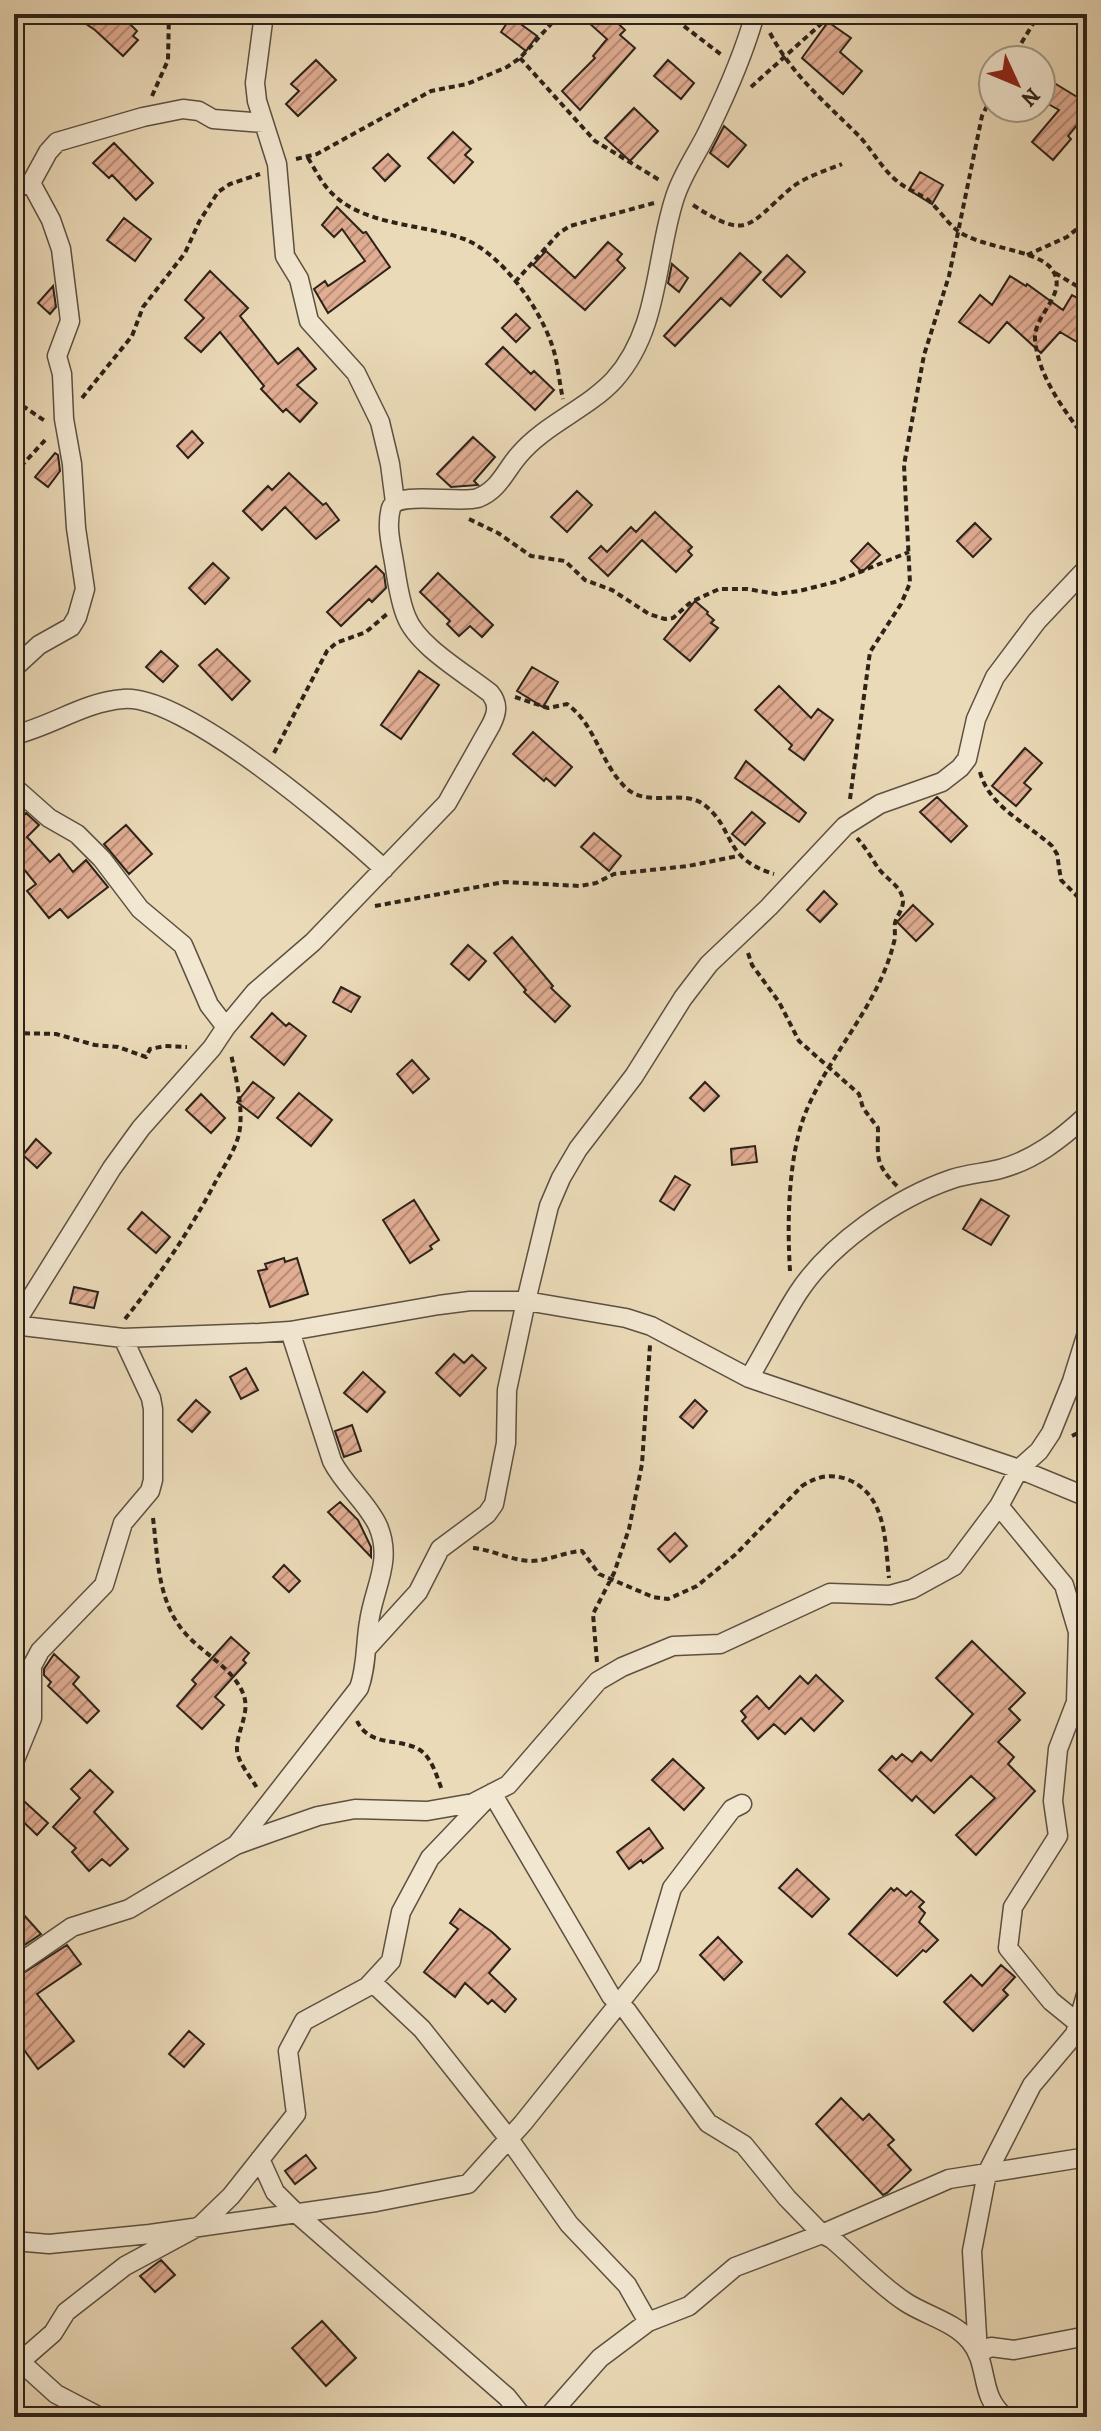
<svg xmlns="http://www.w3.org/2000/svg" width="1101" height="2431" font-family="Alegreya,serif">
	<defs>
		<pattern id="building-hatch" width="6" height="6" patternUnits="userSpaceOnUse" patternTransform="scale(2)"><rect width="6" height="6" fill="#e1ad93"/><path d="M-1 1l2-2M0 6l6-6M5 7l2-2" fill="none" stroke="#b78c77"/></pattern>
	</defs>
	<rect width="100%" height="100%" fill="#ebdab8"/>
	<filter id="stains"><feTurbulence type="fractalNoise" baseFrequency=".0025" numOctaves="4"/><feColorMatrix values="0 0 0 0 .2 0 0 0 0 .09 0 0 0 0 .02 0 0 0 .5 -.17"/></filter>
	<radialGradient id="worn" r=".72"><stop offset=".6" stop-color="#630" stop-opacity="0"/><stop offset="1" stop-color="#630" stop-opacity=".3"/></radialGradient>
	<path fill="url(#building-hatch)" stroke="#2d2319" stroke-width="2" d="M71,14H120L137,31L133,36L138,40L123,56L95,30Z
		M579,14H608L625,30L620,35L635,48L580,110L562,91L595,58L593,56L607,39Z
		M511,17L537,36L526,51L501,32Z
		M828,22L851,38L840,52L862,71L843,94L802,58Z
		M316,60L336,80L298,116L286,104L299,91L291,84Z
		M668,60L694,83L681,99L654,76Z
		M1041,75L1087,103V113L1068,136L1071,139L1053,160L1032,142L1059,110L1041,100Z
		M634,108L658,131L630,161L605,138Z
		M724,126L746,145L728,167L710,153Z
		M453,132L471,149L465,155L473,162L454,183L428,158Z
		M114,143L153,183L136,200L112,175L109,178L93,163Z
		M388,154L400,166L385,181L373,168Z
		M920,172L943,185L932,204L909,190Z
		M337,207L363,233L366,232L390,267L328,313L314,289L325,281L328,286L365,261L342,229L334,237L322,225Z
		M124,218L151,239L135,261L107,240Z
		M608,242L622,254L617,260L625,268L585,310L533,265L546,251L575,278Z
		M740,253L761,272L730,306L721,298L675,346L664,336Z
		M787,255L805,272L781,297L763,280Z
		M672,264L688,278L679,292L668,283Z
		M210,271L248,308L240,316L278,364L298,348L316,369L297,385L317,403L300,422L286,409L283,412L261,389L264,386L220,332L201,352L185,338L204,318L185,300Z
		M1010,276L1026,286L1027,284L1063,310L1072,295L1087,303V348L1060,332L1041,353L1007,322L989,343L959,322L980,295L992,305Z
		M53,286L56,307L50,314L38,303Z
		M516,314L530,328L516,342L502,328Z
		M503,347L531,374L534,371L554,390L535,410L486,364Z
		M192,431L203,443L188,458L177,446Z
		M473,437L495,457L474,481L478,485L451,487L437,474Z
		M55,453L58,455L60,471L48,487L35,477Z
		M289,473L323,505L326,503L339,520L316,539L285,507L262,530L243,511L268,486L272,490Z
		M577,491L592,505L567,532L551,517Z
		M655,512L692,547L688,551L692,555L676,572L642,540L608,576L589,558L601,546L607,552L631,527L636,532Z
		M975,523L991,539L973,557L957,541Z
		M868,543L880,555L862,572L851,561Z
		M213,563L229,578L205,604L189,588Z
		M376,566L384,574L386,588L372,602L369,599L341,626L327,612Z
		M438,573L493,625L482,637L470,626L459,636L447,624L450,621L420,592Z
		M695,601L708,612L707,614L714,620L711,623L718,628L690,661L664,639Z
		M217,649L250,681L232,700L199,665Z
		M161,651L178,666L163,682L146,667Z
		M532,667L558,682L543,707L517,691Z
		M419,671L439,685L401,739L381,725Z
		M779,686L811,718L818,709L833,720L804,760L789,749L792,745L755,710Z
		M533,732L572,767L555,786L546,778L544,781L513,754Z
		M1025,748L1042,763L1024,783L1031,789L1016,806L992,786Z
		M746,761L806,813L799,822L735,778Z
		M937,797L967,826L951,842L920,812Z
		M752,812L765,823L745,845L732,834Z
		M26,813L39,825L27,837L50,862L59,854L73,872L86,860L108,887L68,918L60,909L49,918L27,891L36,884L14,857V823Z
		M126,825L152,854L129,874L104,844Z
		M594,833L621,856L609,871L581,847Z
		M824,891L837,904L820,922L807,910Z
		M913,905L933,924L916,941L897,922Z
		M512,937L553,986L551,988L570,1006L555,1022L524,992L526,990L494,953Z
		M468,945L486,961L469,980L451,964Z
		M341,987L360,997L351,1012L333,1002Z
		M272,1013L286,1026L289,1023L306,1036L284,1065L251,1037Z
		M412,1060L429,1079L413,1093L397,1074Z
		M253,1082L274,1098L258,1118L237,1102Z
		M705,1082L719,1096L704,1111L690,1098Z
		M299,1093L332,1120L311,1146L277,1118Z
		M201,1094L225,1118L211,1133L186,1110Z
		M36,1139L51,1153L37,1168L23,1155Z
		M755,1146L757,1162L732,1165L731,1149Z
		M675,1176L690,1185L674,1210L660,1201Z
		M981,1199L1009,1216L991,1245L963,1229Z
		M414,1200L439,1240L430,1246L432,1249L410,1263L383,1220Z
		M142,1212L170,1237L156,1253L128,1229Z
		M284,1258L285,1262L297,1258L308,1294L270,1307L258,1271L267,1269L265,1264Z
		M74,1287L98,1292L94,1308L70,1303Z
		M454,1354L464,1363L472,1355L486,1368L460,1396L436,1373Z
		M246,1368L258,1390L241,1399L230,1377Z
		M363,1372L385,1392L367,1412L344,1393Z
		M196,1400L210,1412L192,1432L178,1420Z
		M695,1400L707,1411L693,1428L680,1417Z
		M352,1425L361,1451L344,1457L335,1431Z
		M340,1502L358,1520L371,1547V1557L328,1512Z
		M675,1533L687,1546L670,1562L658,1549Z
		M284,1565L300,1581L289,1592L273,1577Z
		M231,1637L249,1653L243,1660L246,1663L215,1697L224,1705L202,1729L177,1706L196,1684L192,1680Z
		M972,1641L1025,1693L1009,1709L1020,1720L998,1742L1014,1757L1008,1764L1035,1791L976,1855L956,1835L995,1798L971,1776L934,1813L916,1796L912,1801L879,1770L892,1756L896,1760L902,1754L912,1762L921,1752L931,1761L973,1714L936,1678Z
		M54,1654L79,1677L73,1684L99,1711L87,1723L48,1686L51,1682L44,1675V1669Z
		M816,1675L843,1701L814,1731L801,1718L785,1734L774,1724L758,1739L742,1721L746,1717L741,1711L757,1696L769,1709L800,1676L808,1684Z
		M673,1759L704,1788L684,1810L652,1780Z
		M90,1770L113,1792L94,1812L128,1849L110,1866L102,1859L89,1871L72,1852L76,1848L53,1827L80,1798L71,1789Z
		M14,1792L48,1823L37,1835L14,1813Z
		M649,1828L663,1848L643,1863L641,1860L629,1869L617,1852Z
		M797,1869L829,1899L812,1917L779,1888Z
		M891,1888L894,1891L897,1888L906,1896L911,1891L924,1902L919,1907L925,1913L919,1922L938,1940L926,1952L923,1950L897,1976L849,1934Z
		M14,1904L41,1934L14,1952Z
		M460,1909L492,1932L510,1949L489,1973L516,1999L505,2012L492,2000L488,2004L465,1983L455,1997L424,1972L458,1929L450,1923Z
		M718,1937L742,1962L724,1980L700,1955Z
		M67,1945L81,1964L37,1994L74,2041L38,2069L14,2036V1979Z
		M1001,1965L1015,1977L1003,1990L1008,1995L973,2031L944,2002L971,1975L982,1986Z
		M189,2031L204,2044L184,2067L169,2054Z
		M841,2098L863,2120L869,2114L894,2140L888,2145L911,2170L887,2193L883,2195L816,2124Z
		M306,2155L316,2168L295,2184L285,2171Z
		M161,2260L175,2275L155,2292L140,2276Z
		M322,2321L356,2358L326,2386L292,2348Z"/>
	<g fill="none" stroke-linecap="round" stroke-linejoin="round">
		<defs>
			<path id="street" d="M264,14L255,83L257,101L277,164L285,256L299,279L309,321L356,373L380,422L390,464L395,502
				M14,186L18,187L31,183L48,152L57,142L143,117L183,109L199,111L213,119L264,123
				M14,668L39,645L71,627L77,617L85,589L76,528L72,464L64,419L62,374L57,356L70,321L61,249L51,220L31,183
				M14,735C52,726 84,702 123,699C183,693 339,827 384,869
				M14,787L49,818L77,834L102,859L140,909L183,945L209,1005L226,1027
				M14,1325L112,1168L141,1128L212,1048L226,1027L255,992L313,942L447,803L491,725C497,713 499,704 490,693C465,673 417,646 406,616C399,599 397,579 394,562C391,544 386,526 391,508C397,490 459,504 478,498C499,490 505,471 519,455C545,424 587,409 614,380C660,329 655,257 675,197C683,172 699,151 710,127C728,90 744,53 755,14
				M14,1325L123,1338L259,1333L290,1331L439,1305L470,1301H526L626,1318L651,1326L749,1378L1019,1469L1087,1497
				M749,1378C766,1350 780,1321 798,1293C830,1244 896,1198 952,1179C967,1174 984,1173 1000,1169C1034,1160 1061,1139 1087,1115
				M999,1506L1064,1585L1078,1632L1076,1702L1058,1749L1053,1801L1058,1836L1013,1907L1008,1948L1051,2001L1078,2023
				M368,1647L418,1592L440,1549L487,1514L494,1504L506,1443L507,1390L526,1301L549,1206L561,1178L578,1149L634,1076L683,998L709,964L769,907L845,826L880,804L942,782L960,768L967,759L976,719L995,677L1037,621L1087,568
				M14,1762L32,1718V1666L40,1651L104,1585L123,1523L150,1491L153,1480V1409L151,1398L123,1338
				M237,1844L359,1688C367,1666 365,1645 369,1622C374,1587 393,1561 378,1526C367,1502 344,1485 332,1461L290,1331
				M14,1967L72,1927L129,1909L236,1845L272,1832L318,1816L355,1809L427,1811L473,1803L508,1785L598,1681L622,1667L673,1646L720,1644L830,1593L890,1595L912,1589L954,1566L999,1506L1019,1469L1039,1451L1051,1433L1072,1381L1087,1333
				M372,1982L422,2029L509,2139L569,2224L627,2285L648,2322
				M1087,1991L1075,2034L1032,2085L987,2173L972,2251L978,2353L991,2347L1014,2350L1087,2336
				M260,2159L275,2192L296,2213L507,2397L523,2417
				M14,2241L49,2244L150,2234L376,2202L468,2184L523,2123L649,1966L672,1888L732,1809L742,1804
				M14,2356L56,2394L100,2417
				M14,2367L53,2333L66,2312L125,2266L201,2225L231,2196L296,2114L288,2051L304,2021L367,1987L391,1961L401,1912L430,1858L492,1793L611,1996L627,2011L708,2123L744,2145L787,2198L822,2234L832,2239C856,2259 880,2286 907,2303C928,2316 954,2322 970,2341C990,2365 978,2395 1005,2417
				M548,2417L600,2358L648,2322L689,2306L735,2267L822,2234L949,2179L1081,2158L1087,2154"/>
		</defs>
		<use href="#street" stroke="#5c5141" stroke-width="21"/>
		<path stroke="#2d2319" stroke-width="4" stroke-dasharray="6 4" stroke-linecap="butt" d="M668,14L723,56
			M770,33C792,75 825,102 857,134C872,149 881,168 897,181C906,189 918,193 928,200C939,209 947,223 958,231C982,248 1031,249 1049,266C1073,291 1033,314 1035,339C1038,377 1065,411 1087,441
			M520,58L595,141L661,181
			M1011,60L1039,14
			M751,87L832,14
			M152,96L168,60L169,14
			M308,158C313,166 318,176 324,184C355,227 418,222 464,239C502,254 539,307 552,345C558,362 559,382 563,399
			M296,159L317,154L431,91L467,84L507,67L520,58L551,24L556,14
			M693,205C748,241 747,226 790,189C804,177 825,171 842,164
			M1027,255L1067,237L1087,221
			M1055,273L1087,292
			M515,282L559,233L570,226L654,203
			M82,398L132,336L143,307L185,253L199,222L218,192L230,184L260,174
			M14,400L45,421
			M14,474L47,438
			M469,519L498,533L531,556L565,561L585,580L612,590L649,614L665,619L673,618L691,602L719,589H747L776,594L799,591L835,582L909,552
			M515,697L548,708L567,704C596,725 600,763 626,788C648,808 682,789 703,804C736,828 721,858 774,874
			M274,753L327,651L336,643L366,632L387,614
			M980,772C989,807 1027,823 1052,846L1057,854L1061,880L1087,906
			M850,799L870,652L901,604L910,583L904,465L924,355L949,276L982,116L993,94
			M375,906L504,882L580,886L596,883L614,874L688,866L738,856
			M748,953L752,965L779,1002L799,1041L859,1094L863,1108L878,1128C878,1157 874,1163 897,1186
			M14,1033L56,1034L95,1045L118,1047L146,1057L150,1049L165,1046L187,1047
			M790,1271C787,1224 788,1158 805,1114C829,1054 879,1005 894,942C896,936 894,929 895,923C897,915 903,910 903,901C902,886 886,879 878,868C871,857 866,848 857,838
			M125,1319C160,1275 191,1229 217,1179C225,1165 235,1150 239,1134C244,1110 236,1078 231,1054
			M1072,1436L1087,1428
			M153,1518C158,1558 157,1601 185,1633C203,1654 235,1669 244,1696C250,1714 236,1733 237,1750C238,1763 251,1777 257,1788
			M473,1548C493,1550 510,1560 530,1561C548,1561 564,1552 582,1551L599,1574L653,1597L668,1599L697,1586L736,1554L802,1486C818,1476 831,1473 849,1480C887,1496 885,1543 889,1578
			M597,1662L593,1614L614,1573L629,1529L642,1464L650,1345
			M357,1721C370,1748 399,1737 420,1750C432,1758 437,1777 442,1790"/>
		<use href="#street" stroke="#f2e7d1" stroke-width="18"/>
	</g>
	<rect width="1101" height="2431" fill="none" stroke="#ebdab8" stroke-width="48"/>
	<rect x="16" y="16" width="1069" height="2399" fill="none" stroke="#2d2319" stroke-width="4"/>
	<rect x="24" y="24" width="1053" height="2383" fill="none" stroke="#2d2319" stroke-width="2"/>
	<g transform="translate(1017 84) rotate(134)"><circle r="38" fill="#f2e7d1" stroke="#a39987" stroke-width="2"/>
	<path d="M0-6L14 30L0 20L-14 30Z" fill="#8f2418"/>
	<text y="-12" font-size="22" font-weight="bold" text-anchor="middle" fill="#2d2319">N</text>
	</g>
	<rect width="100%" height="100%" filter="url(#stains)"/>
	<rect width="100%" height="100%" fill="url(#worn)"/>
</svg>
